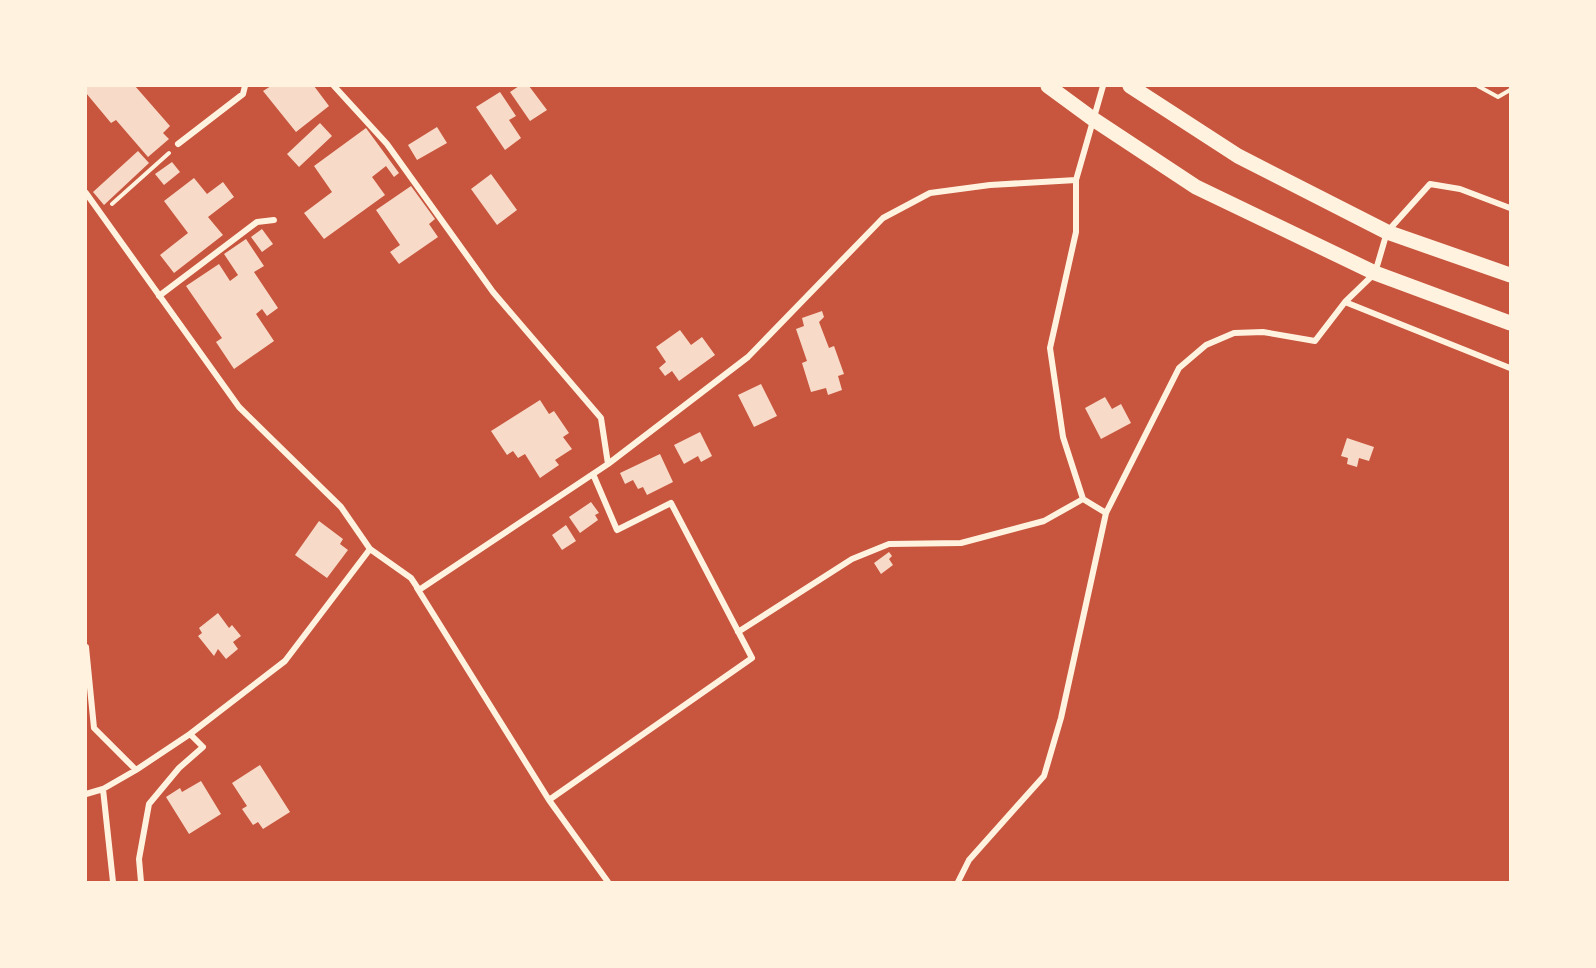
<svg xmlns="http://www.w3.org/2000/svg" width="1596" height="968" font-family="'Nunito Sans',sans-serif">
	<rect width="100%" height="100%" fill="#c8553d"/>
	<path fill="#f7dbc8" d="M86,86H135L170,126L163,133L169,139L148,157L116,120L111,123L86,93Z
		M271,86H314L329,106L296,132L263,91Z
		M519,86H529L547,110L530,121L510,92Z
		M500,92L516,116L509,120L521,138L505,150L476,107Z
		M320,123L332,136L299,167L287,154Z
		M437,127L447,143L417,160L408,145Z
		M366,128L399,173L394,177L386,166L372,177L385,195L324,239L304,213L332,192L314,166Z
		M138,151L149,163L104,205L93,192Z
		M172,162L180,172L164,185L155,174Z
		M491,174L517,210L497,225L471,189Z
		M194,178L207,194L223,182L234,197L208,217L223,235L174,273L160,255L188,233L164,201Z
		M411,186L435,219L429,224L438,237L399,264L390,252L400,245L376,210Z
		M262,229L273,244L262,252L251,237Z
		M246,239L264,266L254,272L278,308L267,316L262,309L256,314L274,341L234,369L216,342L222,338L186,286L219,264L230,281L238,275L224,254Z
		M822,311L824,317L819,322L829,348L834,346L844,374L838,376L842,390L828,395L826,388L811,392L802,363L807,361L796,329L804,326L802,318Z
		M680,330L691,345L702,337L715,355L679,381L672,371L665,376L659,368L666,362L656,347Z
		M761,384L777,416L754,427L738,395Z
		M1105,397L1112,409L1121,404L1131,423L1101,439L1085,408Z
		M540,400L549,414L554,411L569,433L563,437L572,449L555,460L559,465L540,478L525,454L518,458L513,451L507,455L491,431Z
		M700,432L712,456L701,462L698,456L684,464L674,445Z
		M1347,438L1374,447L1369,461L1359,458L1357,467L1347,464L1348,458L1341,456Z
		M660,454L673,482L647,495L643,487L638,489L633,480L625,484L620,473Z
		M591,502L599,513L595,515L598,520L580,533L569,517Z
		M319,521L343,539L340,544L348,550L327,578L295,555Z
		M566,525L576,541L562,550L552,535Z
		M889,552L892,556L889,559L893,565L881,574L874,563Z
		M218,613L229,628L232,625L241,636L233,642L238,649L226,659L218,649L214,656L198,636L202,633L199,628Z
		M260,765L290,812L263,829L258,822L253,825L242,809L247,806L232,783Z
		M201,781L221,814L189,834L166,797L180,788L182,792Z"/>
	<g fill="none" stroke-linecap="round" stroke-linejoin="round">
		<path stroke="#fff3e0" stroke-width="4" d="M1478,86L1498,97L1510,90
			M112,204L169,153"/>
		<path stroke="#fff3e0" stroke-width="6" d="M334,86L387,144L493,292L601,418L608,464
			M1103,86L1076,180V232L1050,348L1063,437L1083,499L1106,513
			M178,144L243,94L245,86
			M86,193L239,407L341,507L370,549L411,578L419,590L608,464L748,357L883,218L930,193L990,185L1076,180
			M159,296L257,222L274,220
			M1345,302L1510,368
			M417,588L549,800L608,882
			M738,632L852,559L889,544L961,543L1044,521L1083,499
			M86,647L94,728L136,770
			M103,789L113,882
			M86,794L103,789L136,770L190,734L285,661L370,549
			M549,800L752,658L671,503L617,530L593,474
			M141,882L139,859L149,804L179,768L203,747L190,734
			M958,882L969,860L1044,776L1061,718L1106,513L1179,368L1206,345L1234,333L1263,332L1315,341L1345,302L1375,273L1387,232L1430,184L1460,189L1510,208"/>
		<path stroke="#fff3e0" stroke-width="15" d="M1048,86L1093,119L1196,187L1375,273L1510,323
			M1130,86L1238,156L1387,232L1510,275"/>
	</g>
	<rect width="1596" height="968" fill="none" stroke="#fff3e0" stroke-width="174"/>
</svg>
